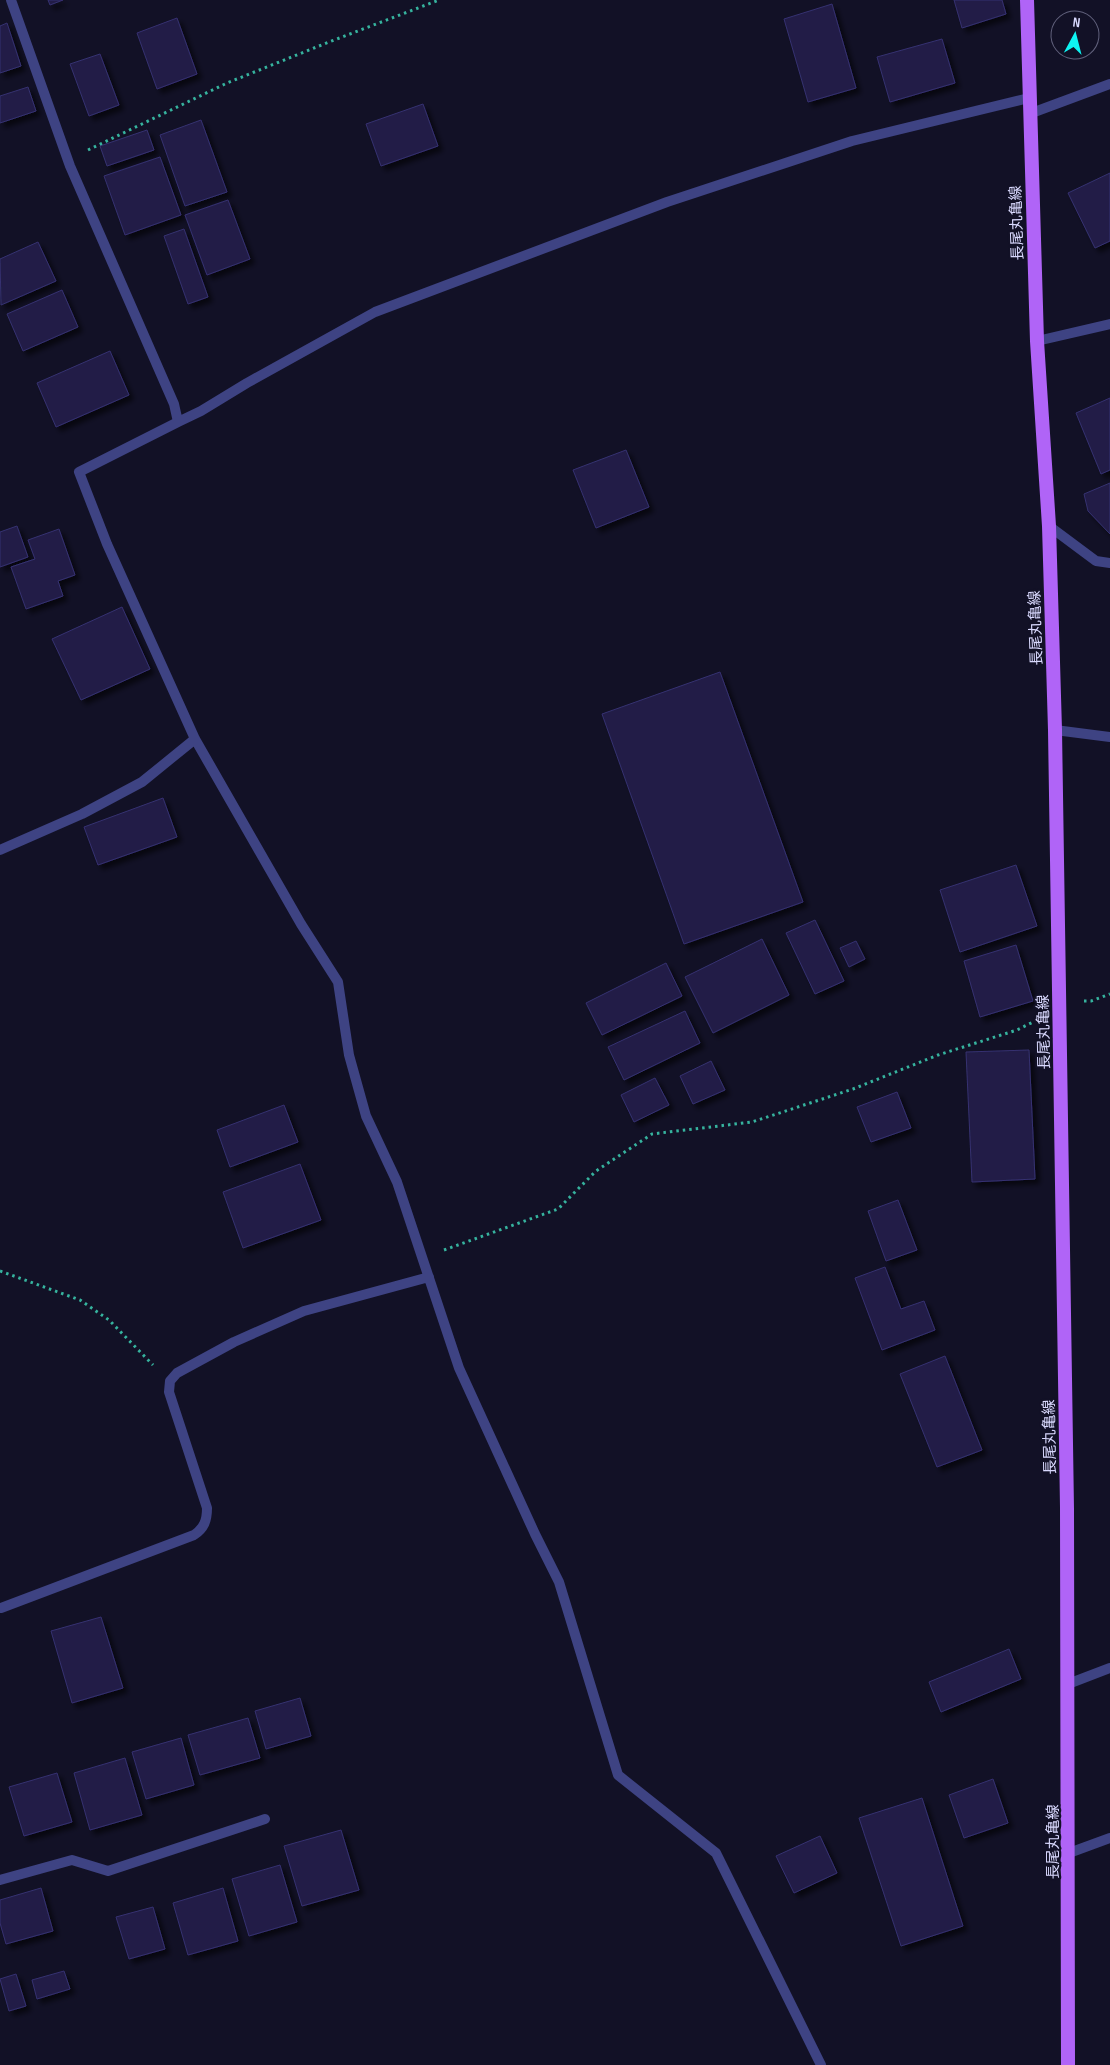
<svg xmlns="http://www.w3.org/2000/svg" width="1110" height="2065" font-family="'Sofia Sans Condensed','Noto Sans JP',sans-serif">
	<defs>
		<filter id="shadow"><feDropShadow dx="4.5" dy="4.5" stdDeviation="2.5" flood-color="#0009"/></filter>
	</defs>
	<rect width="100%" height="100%" fill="#121126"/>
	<path fill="#211e46" stroke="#363171" filter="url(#shadow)" d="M48,0H63L50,5Z
		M954,0H1002L1006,14L962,28Z
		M832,4L856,88L808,102L784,19Z
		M177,18L197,74L157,89L137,33Z
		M7,23L21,66L0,73V26Z
		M942,39L955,83L890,102L877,57Z
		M100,54L119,105L89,116L70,64Z
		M28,87L36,111L0,123V96Z
		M423,104L438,146L381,166L366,124Z
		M201,120L227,192L185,206L160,135Z
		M147,130L154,150L107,166L100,146Z
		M160,157L181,215L125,235L104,176Z
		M1110,173V241L1095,248L1068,193Z
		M228,200L250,259L207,275L185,215Z
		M184,229L208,297L188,304L164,236Z
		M38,242L56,281L1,305L0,259Z
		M62,290L78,327L23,351L7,314Z
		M110,351L129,395L56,427L37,383Z
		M1110,398V470L1101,474L1076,413Z
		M626,450L649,507L596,528L573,470Z
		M1110,483V534L1088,511L1084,494Z
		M17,526L28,557L0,567V532Z
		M59,529L75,575L58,581L63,596L26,609L11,567L35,559L28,540Z
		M122,607L150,669L81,700L52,639Z
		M720,672L803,902L684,944L602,714Z
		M163,798L177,837L98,865L84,827Z
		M1016,865L1037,926L960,952L940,890Z
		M815,920L844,981L815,994L786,933Z
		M762,939L789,995L713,1033L685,977Z
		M856,941L865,959L849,967L840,948Z
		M1016,945L1033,1001L980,1017L964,961Z
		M666,963L682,996L602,1035L586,1003Z
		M685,1011L700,1043L624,1080L608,1047Z
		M1029,1050L1035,1179L972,1182L966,1052Z
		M711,1061L725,1090L693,1104L680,1076Z
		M655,1078L669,1105L634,1122L621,1095Z
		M897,1092L911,1128L871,1142L857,1107Z
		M284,1105L298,1142L230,1167L217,1130Z
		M300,1164L321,1220L243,1248L223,1192Z
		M898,1200L917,1250L886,1261L868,1211Z
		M885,1267L901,1309L924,1301L935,1330L882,1350L855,1278Z
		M945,1356L982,1450L937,1467L900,1374Z
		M101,1617L123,1688L72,1703L51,1631Z
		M1009,1649L1021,1679L941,1712L929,1682Z
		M300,1698L311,1736L266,1749L255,1711Z
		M248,1718L260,1758L200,1775L188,1735Z
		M181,1738L194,1785L146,1799L132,1752Z
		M125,1758L142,1815L90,1830L74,1773Z
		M57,1773L72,1822L24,1836L9,1787Z
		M993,1779L1008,1823L964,1838L949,1795Z
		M922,1798L963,1926L901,1946L859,1818Z
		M341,1830L359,1890L302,1906L284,1846Z
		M820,1836L837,1873L794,1893L776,1856Z
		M280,1865L297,1922L249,1936L232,1879Z
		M41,1888L53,1931L6,1944L0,1923V1900Z
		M223,1888L238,1941L188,1955L173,1903Z
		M153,1907L165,1949L129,1959L116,1917Z
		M64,1971L70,1989L37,1999L32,1980Z
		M16,1974L26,2006L9,2011L0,1979Z"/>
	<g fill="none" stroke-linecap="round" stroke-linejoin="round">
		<path stroke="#36b39e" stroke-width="3" stroke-dasharray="2.5 4" stroke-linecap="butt" d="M88,150L227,83L329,42L439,0
			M1084,1001H1091L1110,994
			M444,1250L558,1209L596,1171L652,1134L752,1122L853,1089L938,1055L1017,1030L1035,1021
			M0,1271L80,1300L109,1320L153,1365"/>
		<path stroke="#3e4383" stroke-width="10" d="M1037,341L1110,324
			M1049,526L1096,561L1110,563
			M1055,730L1110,737
			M1068,1684L1110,1668
			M1069,1853L1110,1838"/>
		<path stroke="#3e4383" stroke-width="10" d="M11,0L70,166L174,404L178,422L79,472L107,544L195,739L301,924L338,982L349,1055L366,1116L397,1182L459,1368L535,1534L559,1582L618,1775L716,1853L821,2065
			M1029,114L1110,84
			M178,422L201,411L247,383L375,312L667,202L852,141L1029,98
			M0,850L82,814L142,782L195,739
			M1,1608L194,1535C204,1528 207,1521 207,1508L169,1392L170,1381L177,1373L234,1342L304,1311L429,1277
			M0,1880L72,1860L108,1871L265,1819"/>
		<path stroke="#b064f7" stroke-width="14" d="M1027,0L1037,341L1049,526L1055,730L1067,1508L1068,2065"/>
	</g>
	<g text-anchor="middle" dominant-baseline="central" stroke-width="4.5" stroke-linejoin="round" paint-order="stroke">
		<g font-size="15" fill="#d8d8fd" stroke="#121126">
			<text transform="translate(1017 223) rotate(-92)">長尾丸亀線</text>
			<text transform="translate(1036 628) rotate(-92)">長尾丸亀線</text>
			<text transform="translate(1044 1032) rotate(-91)">長尾丸亀線</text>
			<text transform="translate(1050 1437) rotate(-91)">長尾丸亀線</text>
			<text transform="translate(1053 1842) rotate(-90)">長尾丸亀線</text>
		</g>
	</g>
	<g transform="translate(1075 35) rotate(7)"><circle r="24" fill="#121126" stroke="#61617c"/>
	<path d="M0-4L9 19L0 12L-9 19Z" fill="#0ef3f1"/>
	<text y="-8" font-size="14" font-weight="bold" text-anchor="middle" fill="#d8d8fd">N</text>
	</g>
</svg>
